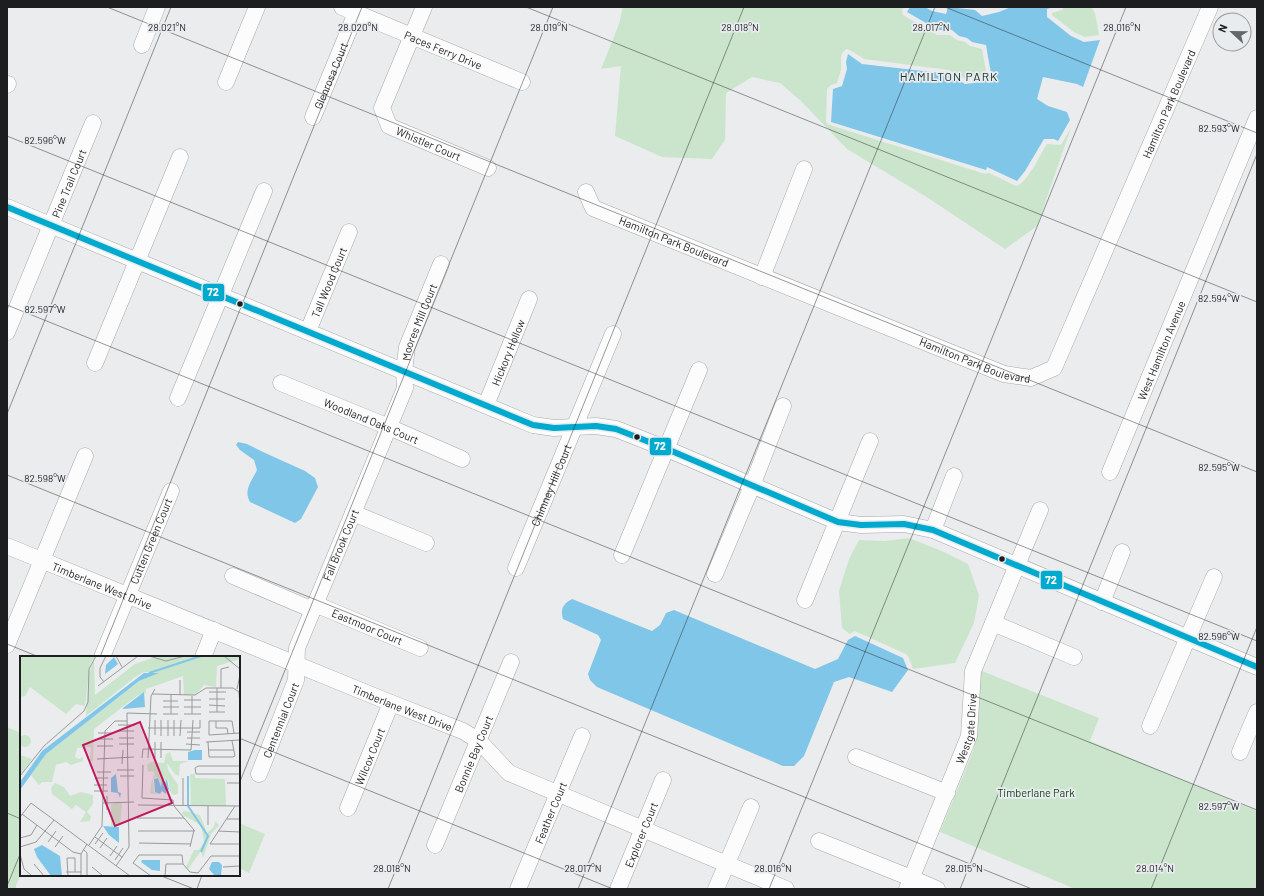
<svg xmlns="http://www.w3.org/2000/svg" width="1264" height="896" font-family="Barlow,sans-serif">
	<rect width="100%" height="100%" fill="#eaecee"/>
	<path fill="#cae5cc" d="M623,7H904L902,11L903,15L937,35H950L957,40L965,42L970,46L982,49L986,71L980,77L966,79L949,70L864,59L855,53L847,49C838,53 842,63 841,70C840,74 838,78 837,83L831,85L827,89L826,121L827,124L985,174L989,173L1016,186C1027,184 1041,153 1047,144L1061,145L1071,128L1037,226L1005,249L925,196L847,149L801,101L780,83L752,77L726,93L725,140L712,159L662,157L615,136L621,66L601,69L619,24Z
		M1064,7H1091L1095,13L1099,35L1085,37L1074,32L1052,15V13L1062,10Z
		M909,538L944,552L968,564L979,595L974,623L955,663L913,669C911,664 910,658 906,654L857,632L854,631L850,634L842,628L839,591L849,559L859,540L885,541Z
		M982,671L1099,718L1090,741L1257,811V889H1075L940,832L974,749L978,719L976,700L977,687Z
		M7,727L21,733V875L16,885V889H7Z
		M239,823L265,834L249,873L239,868Z"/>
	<path fill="#80c6e8" d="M910,7H925L932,11L946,14L948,7L975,10L982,16L999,12L1011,7H1054L1047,9V17L1071,36L1084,42L1100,40L1083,87L1077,84L1043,77L1037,99L1048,106L1067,112L1070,120L1058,141L1054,139H1044L1025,171L1017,181L987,167L986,170L831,122L833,89L842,86L847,69L846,62L848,54L862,64L949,74L965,84L983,82L991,73L988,57L986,45L972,42L967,38L959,36L952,30H938L907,12Z
		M238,442L247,444L263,452L305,471L315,478L318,487L301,519L295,523L250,502C243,490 252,481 257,470L254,460L240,450L236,445Z
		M572,599L652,631L660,625L666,613L674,610L815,669L838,659L848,640L855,636L903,658L908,670L892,692L849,677L834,682L804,756L794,766H783L597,687L590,680L588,674L601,640L598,635L563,619C560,609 563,604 572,599Z"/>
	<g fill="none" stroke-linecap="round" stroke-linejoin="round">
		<defs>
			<g id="minor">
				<path id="s1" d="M342,7L522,82"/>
				<path id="s2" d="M424,7L382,108L389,126L488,168"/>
				<path d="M142,45L157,7"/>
				<path d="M226,82L257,7"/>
				<path d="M7,85L8,84"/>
				<path id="s3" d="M313,117L356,13"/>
				<path id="s4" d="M586,192L593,208L1004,374L1031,378L1054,368L1210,7"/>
				<path d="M7,207L533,425L554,428L596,426L616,429L667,449L838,522L861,525L904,524L933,530L1257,667"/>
				<path d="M762,277L804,169"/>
				<path id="s5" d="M308,331L349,232"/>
				<path id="s6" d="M7,332L93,123"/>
				<path d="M95,363L180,157"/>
				<path id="s7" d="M281,383L389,427L462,459"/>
				<path d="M178,398L264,191"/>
				<path id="s8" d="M486,405L529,299"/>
				<path id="s9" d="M1110,472L1257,118"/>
				<path d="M353,513L426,543"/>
				<path d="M933,530L954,476"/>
				<path id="s10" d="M7,546L391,703L463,731L479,741L509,773L786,889"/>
				<path d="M622,555L699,370"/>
				<path id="s11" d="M516,568L613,334"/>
				<path d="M715,574L752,486L783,406"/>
				<path d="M233,576L313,610"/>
				<path d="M805,600L870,441"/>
				<path d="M1102,602L1122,552"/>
				<path id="s12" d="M315,604L420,648"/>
				<path d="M993,623L1074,657"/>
				<path d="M7,645L85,456"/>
				<path id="s13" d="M102,657L171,491"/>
				<path d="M203,657L214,630"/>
				<path d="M1150,726L1214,577"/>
				<path d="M1240,752L1257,712"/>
				<path d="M856,757L947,793"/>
				<path id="s14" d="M259,774L296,680L297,648L405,388L404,371L407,347L441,264"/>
				<path id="s15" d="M348,808L391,703"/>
				<path d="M819,841L911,878L937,889"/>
				<path id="s16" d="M435,845L511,662"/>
				<path id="s17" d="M518,889L582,736"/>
				<path id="s18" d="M618,889L663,780"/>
				<path d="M716,889L751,807"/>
				<path id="s19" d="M907,889L969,736L973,671L1040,510"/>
			</g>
		</defs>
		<use href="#minor" stroke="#a7a8a9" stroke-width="17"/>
		<use href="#minor" stroke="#fcfcfc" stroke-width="16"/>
		<defs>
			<path id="bus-1" d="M7,207L533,425L554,428L596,426L616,429L667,449L838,522L861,525L904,524L933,530L1257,667"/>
		</defs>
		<use href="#bus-1" stroke="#e9ecef" stroke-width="9"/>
		<use href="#bus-1" stroke="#00a9ce" stroke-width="6"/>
	</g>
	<path fill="none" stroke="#1d1e1f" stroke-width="1" stroke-opacity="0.45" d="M107,7L1257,472M526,7L1257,302M945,7L1257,133M7,136L1257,641M7,305L1257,810M7,414L171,7M7,475L1032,889M7,644L39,657M100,657L362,7M239,738L613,889M239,784L553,7M7,813L21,819M159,875L194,889M7,886L21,852M197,889L202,875M388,889L744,7M578,889L935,7M769,889L1126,7M960,889L1257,154M1151,889L1257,627"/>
	<g fill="#1d1e1f" stroke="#e9ecef" stroke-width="1.5">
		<circle cx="240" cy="304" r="3.5"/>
		<circle cx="637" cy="437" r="3.5"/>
		<circle cx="1002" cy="559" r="3.5"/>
	</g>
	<g text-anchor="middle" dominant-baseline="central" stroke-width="3.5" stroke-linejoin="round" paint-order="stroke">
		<g font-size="11" fill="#1d1e1f" stroke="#e9ecef">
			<text stroke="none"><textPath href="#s1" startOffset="110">Paces Ferry Drive</textPath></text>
			<text stroke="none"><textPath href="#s3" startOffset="45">Glenrosa Court</textPath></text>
			<text stroke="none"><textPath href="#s4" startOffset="801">Hamilton Park Boulevard</textPath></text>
			<text stroke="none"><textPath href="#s2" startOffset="172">Whistler Court</textPath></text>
			<text stroke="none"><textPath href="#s6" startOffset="161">Pine Trail Court</textPath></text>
			<text stroke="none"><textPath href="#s4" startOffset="105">Hamilton Park Boulevard</textPath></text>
			<text stroke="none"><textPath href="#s5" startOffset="53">Tall Wood Court</textPath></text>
			<text stroke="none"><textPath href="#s14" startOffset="483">Moores Mill Court</textPath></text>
			<text stroke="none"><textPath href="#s9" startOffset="132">West Hamilton Avenue</textPath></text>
			<text stroke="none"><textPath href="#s8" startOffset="57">Hickory Hollow</textPath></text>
			<text stroke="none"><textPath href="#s4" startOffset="429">Hamilton Park Boulevard</textPath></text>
			<text stroke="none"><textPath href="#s7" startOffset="98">Woodland Oaks Court</textPath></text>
			<text stroke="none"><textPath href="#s11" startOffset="90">Chimney Hill Court</textPath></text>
			<text stroke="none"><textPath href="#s13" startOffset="126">Cutten Green Court</textPath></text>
			<text stroke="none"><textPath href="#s14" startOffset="245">Fall Brook Court</textPath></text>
			<text stroke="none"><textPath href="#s10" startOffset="103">Timberlane West Drive</textPath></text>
			<text stroke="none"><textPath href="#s12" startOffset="57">Eastmoor Court</textPath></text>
			<text stroke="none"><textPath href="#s10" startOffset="427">Timberlane West Drive</textPath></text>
			<text stroke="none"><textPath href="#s14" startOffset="58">Centennial Court</textPath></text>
			<text stroke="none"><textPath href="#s19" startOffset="172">Westgate Drive</textPath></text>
			<text stroke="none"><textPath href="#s16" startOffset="99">Bonnie Bay Court</textPath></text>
			<text stroke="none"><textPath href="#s15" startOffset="56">Wilcox Court</textPath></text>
			<text stroke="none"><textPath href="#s17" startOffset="83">Feather Court</textPath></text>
			<text stroke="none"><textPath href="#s18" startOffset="59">Explorer Court</textPath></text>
		</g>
		<g font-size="11" fill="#104217" stroke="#e9ecef">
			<text x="1036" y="792">Timberlane Park</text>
		</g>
		<g font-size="12" letter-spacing="1" fill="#123027" stroke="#e9ecef">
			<text x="949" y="76">HAMILTON PARK</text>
		</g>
	</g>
	<g transform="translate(20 656)">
		<rect width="220" height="220" fill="#eaecee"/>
		<path d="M0,0H76L70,8L65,50L56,48L46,58L10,31L5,40L0,41ZM138,0H220V3L197,10L196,31L184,29L176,38L164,39L163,20L126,33V37L118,39L74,73L73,105H70L71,91L57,92L55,101L59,103L63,101V105L51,109L46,106L36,109L32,126H22L19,129L11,119L26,98L119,25L138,17L124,16L115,21L66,60L69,17L74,4L75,39L115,8ZM-1 85a6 6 0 1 1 12 0a6 6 0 1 1-12 0ZM150,96L153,105H169L160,108L159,120L155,118L147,107L148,114L158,129V138L153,139L150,135L146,137V134H150L148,123L145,127L142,124L141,131L139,122L136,121L133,123L134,136L139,138H132L130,137L132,124L135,118L133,115L128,116L127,109L131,106L144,107L146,98ZM0,99L12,103L0,119ZM170,118H175V122L205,123L206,150L171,149ZM35,127L44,131L50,140L61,136L73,139V148L67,156L71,160L70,165L60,166L66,156L56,149L52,153L32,138L31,132ZM102,146L100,170H91V148ZM166,155L180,159L187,177L194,171L195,165L199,169L191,178L183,202L181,195L168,213L166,211L174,194H179L184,186L181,169L163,159L162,156Z" fill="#cae5cc"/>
		<path d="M94,1L98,8L85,18L86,9ZM124,17H139L119,25L26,98L0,134V126L22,95ZM124,36L125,51L103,53V52ZM175,94H182V104H168V96ZM96,118L98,136L101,137L100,142L98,137L91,136V122ZM138,122L141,131L142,124L145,127L147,123L149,134H146V138L142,135L140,138L135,136L134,123ZM83,170L99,171V187L89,179ZM22,189L40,200L42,220H31L17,201L14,193ZM122,204H140V215L132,214L121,206ZM192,206H199L202,209L201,220H195L189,213Z" fill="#80c6e8"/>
		<path fill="none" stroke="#80c6e8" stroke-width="2" d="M129,17L181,0M168,120V149M168,150L188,180L181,196"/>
		<path fill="none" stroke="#989a9b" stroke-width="1" d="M96,0L102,11M129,0L146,5L165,0M204,0L220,13M84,26L80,21V12L86,0M78,30L118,0M201,32V13L209,11M217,33L220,19M189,36H206M132,38L175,39L186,32H213L219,36L220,49M160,39V24M189,43H205M164,44H181M143,45H158M189,49L205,50M143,51H159M164,51H181M189,56H205M197,56V32M143,58H158M151,58V38M164,58H181M172,58V40M196,65V72H207L208,78M98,69H115M128,72H180V64M98,75H114M167,76H180M78,77H93M214,77L212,65H189V79L220,77M135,79V64M141,80V64M148,80V64M154,80V64M160,80L161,64M99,82H114M167,82H180M77,83H93M186,86L220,84M188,86L189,101H213L215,100L212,85M99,88H114M166,88L180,89M77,90H93M188,94H214M122,102L123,93L171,94L173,64M128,102L131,40L135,33M135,102V86M141,102V86M77,103L114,101M102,108L103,94M123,109L122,142L153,144L154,150L174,174L170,191M220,110H178L175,112L176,118H220M97,114H114M77,116H91M0,120L24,90L64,55L68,46L69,13L76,0M100,120H114M75,122H88M207,127H220M74,129H87M74,135H88M83,147L114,146M118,149L220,150M163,150V122M87,154V140M2,158L53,196L61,198M0,161L11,147L110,220M117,162H164M207,163H220M188,169V150M118,175H175M198,175L220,176M75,181L102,201M0,182L11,179L17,169M28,186L36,175M119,187L171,188M75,188L83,177M190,188L215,150M190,188H220M69,189L82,170L85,75L95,65H107M0,191L16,186L34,164M35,191L43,180M80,192L87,182M63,193L67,197V220M0,198L4,213L12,220M90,200L97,190M95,204L103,192M14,208L24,220M163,208L170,216L178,217L191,200H220M96,210L109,191L107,57L137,58M72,211L83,220M203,211L220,210M46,216H61M48,220L47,202H55V216M61,220V198L67,188M131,220L113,207L119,199H162L163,208M145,220L146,208H163"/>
		<path fill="#c2185b" fill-opacity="0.15" stroke="#c2185b" stroke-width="2" d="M120,66L152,147L95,170L63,89Z"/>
		<rect width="220" height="220" fill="none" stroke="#1d1e1f" stroke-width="2"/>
	</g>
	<g font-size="10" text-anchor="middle" fill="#1d1e1f" stroke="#e9ecef" stroke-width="3.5" stroke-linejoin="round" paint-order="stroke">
		<text x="167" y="31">28.021°N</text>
		<text x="358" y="31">28.020°N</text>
		<text x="549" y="31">28.019°N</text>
		<text x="740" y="31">28.018°N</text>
		<text x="931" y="31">28.017°N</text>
		<text x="1122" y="31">28.016°N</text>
		<text x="1219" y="132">82.593°W</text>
		<text x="45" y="144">82.596°W</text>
		<text x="1219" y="302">82.594°W</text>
		<text x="45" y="313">82.597°W</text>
		<text x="1219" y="471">82.595°W</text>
		<text x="45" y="482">82.598°W</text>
		<text x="1219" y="640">82.596°W</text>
		<text x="1219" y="810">82.597°W</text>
		<text x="392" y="872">28.018°N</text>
		<text x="583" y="872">28.017°N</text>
		<text x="773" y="872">28.016°N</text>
		<text x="964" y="872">28.015°N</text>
		<text x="1155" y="872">28.014°N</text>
	</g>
	<g stroke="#e9ecef" stroke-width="1.5">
		<rect x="202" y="283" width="23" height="19" rx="4" fill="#00a9ce"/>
		<rect x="649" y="437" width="23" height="19" rx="4" fill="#00a9ce"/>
		<rect x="1040" y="570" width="23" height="20" rx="4" fill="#00a9ce"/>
	</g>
	<g font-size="11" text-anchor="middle" font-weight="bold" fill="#fff">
		<text x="213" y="296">72</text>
		<text x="660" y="450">72</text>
		<text x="1051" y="584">72</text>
	</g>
	<rect width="1264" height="896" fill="none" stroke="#1d1e1f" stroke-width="16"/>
	<g transform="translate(1232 32) rotate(292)"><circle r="19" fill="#e9ecef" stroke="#979a9c"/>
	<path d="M0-3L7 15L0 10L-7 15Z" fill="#656667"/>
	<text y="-6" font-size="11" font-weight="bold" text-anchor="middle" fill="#1d1e1f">N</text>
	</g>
</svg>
